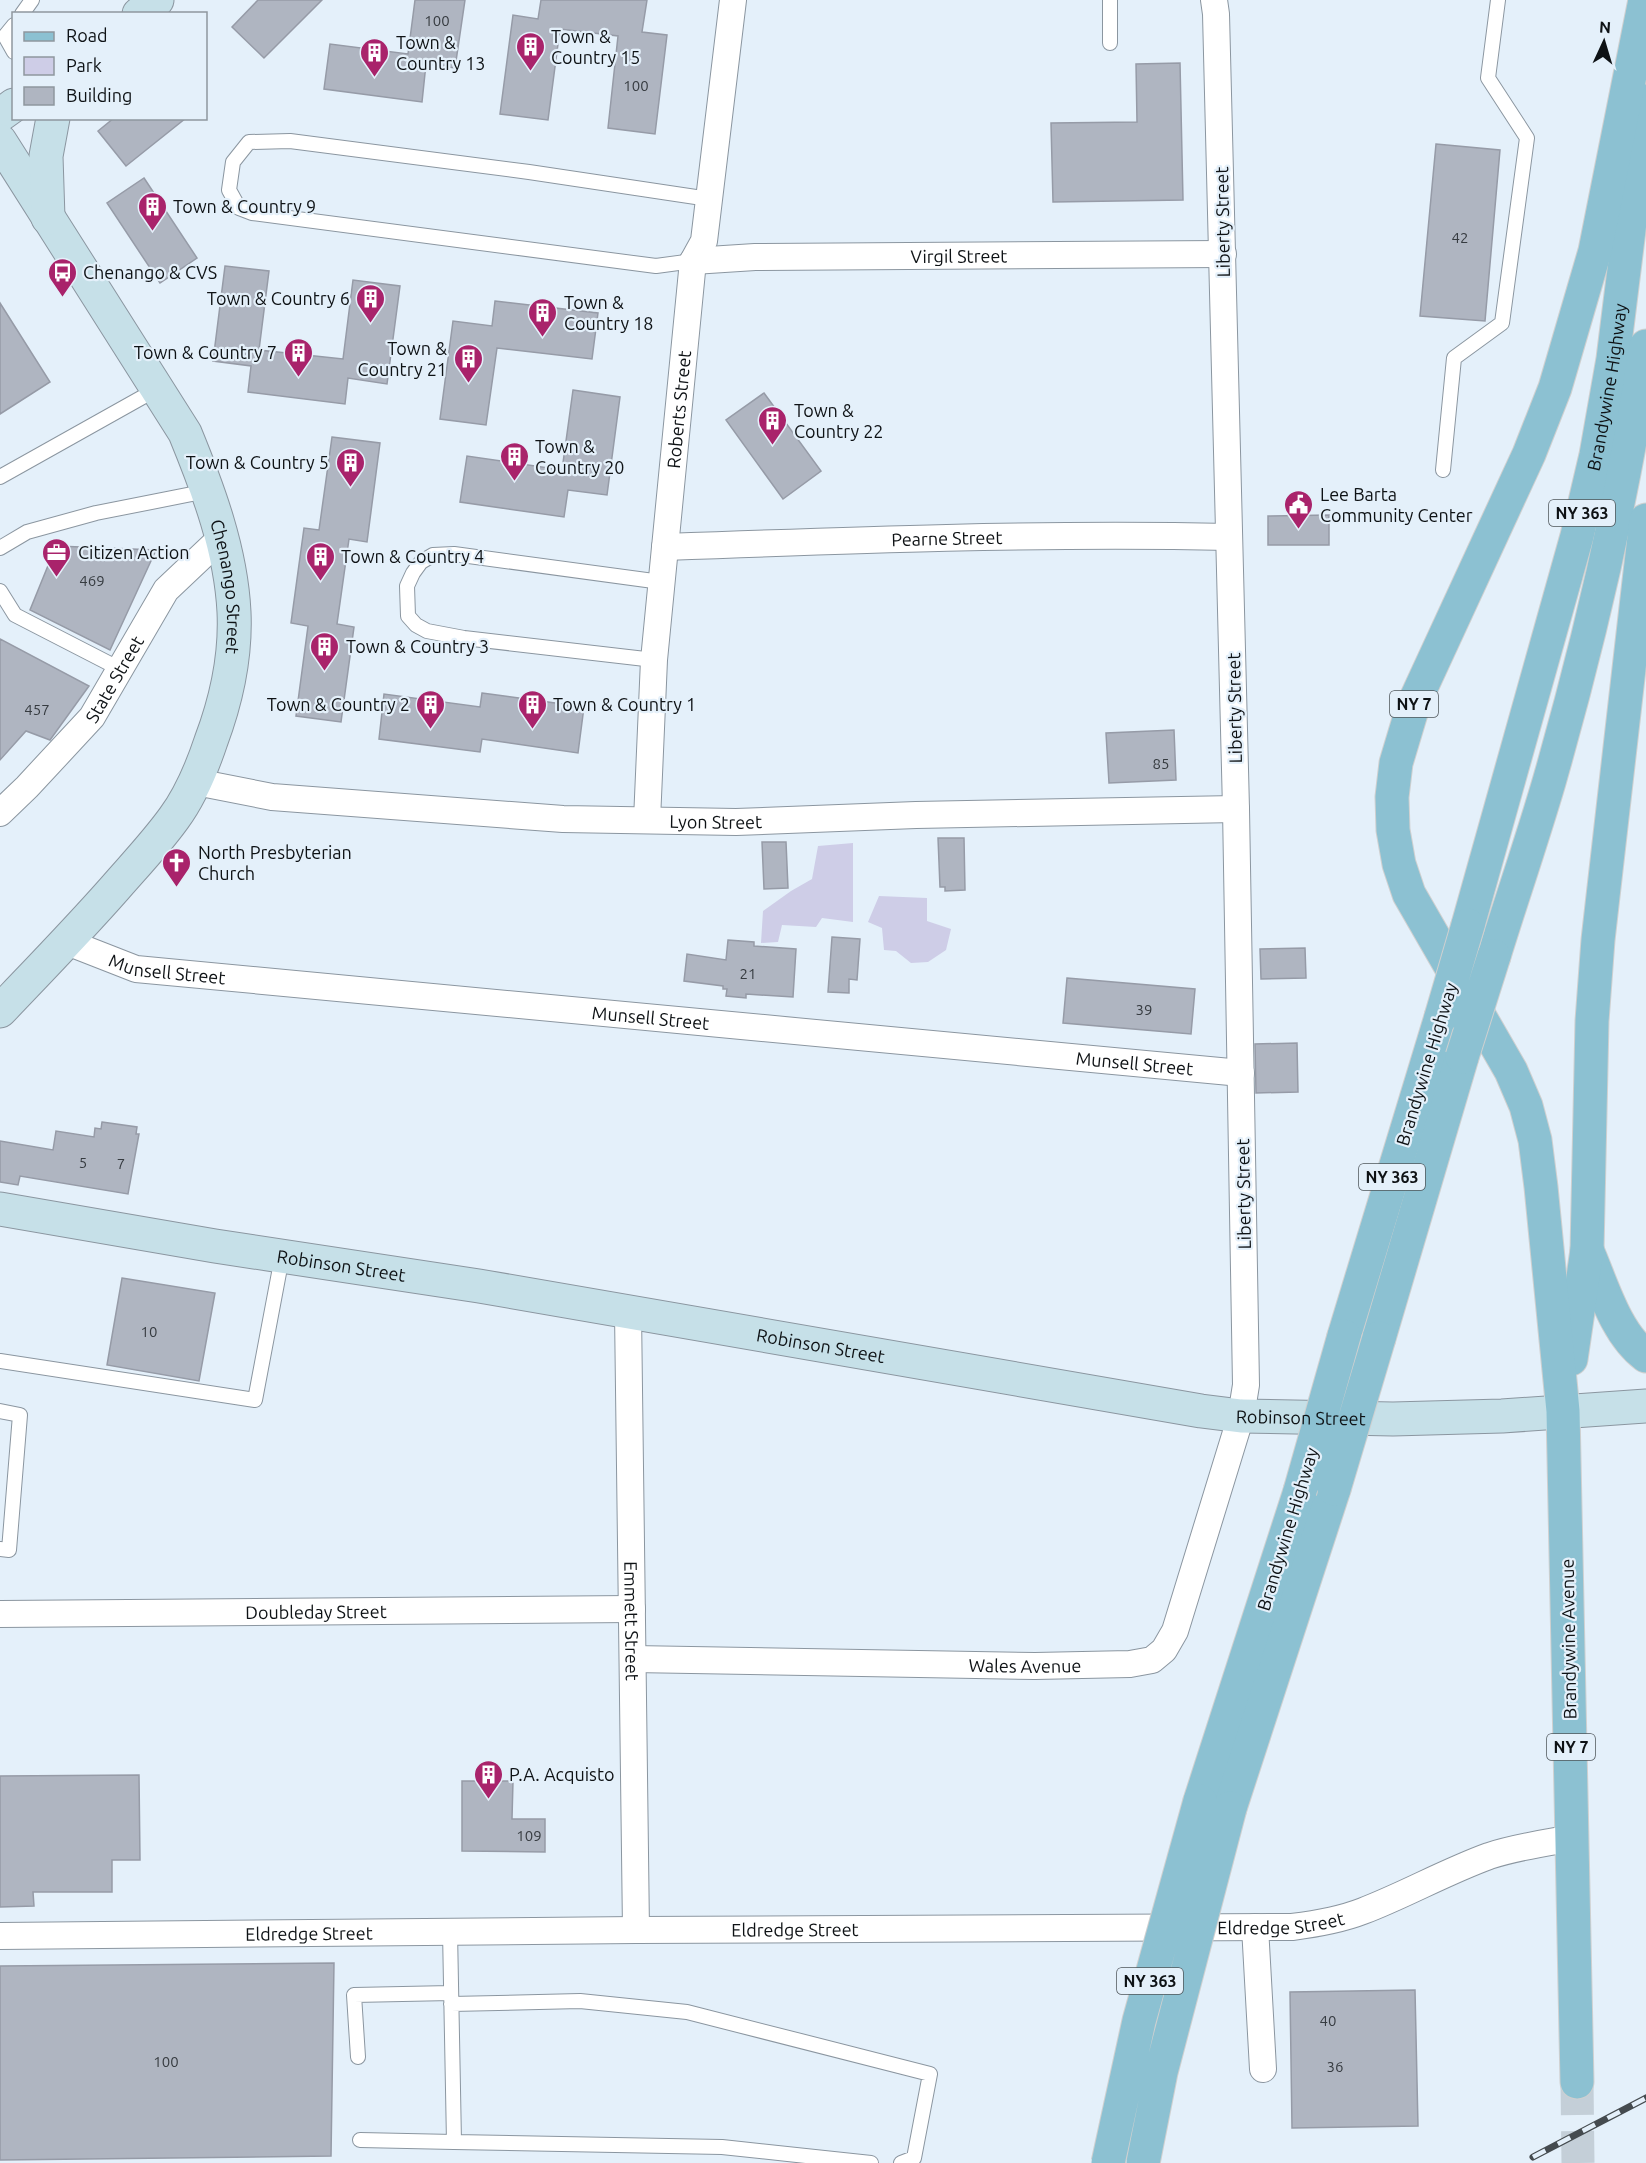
<svg xmlns="http://www.w3.org/2000/svg" width="1646" height="2163" font-family="Ubuntu,sans-serif">
	<rect width="100%" height="100%" fill="#e4f0fa"/>
	<path fill="#cecde7" d="M853,843V922L822,918L816,927L782,925L778,942L761,943L763,911L791,891L812,879L818,846Z
		M879,896L927,898V921L951,929L946,950L928,962L911,963L896,951L884,950L882,928L868,922Z"/>
	<path fill="#afb5c1" stroke="#969ba7" stroke-width="1.5" d="M258,0H322L264,58L232,27Z
		M415,0H465L455,68L426,64L422,102L324,89L330,44L408,54Z
		M541,0H647L642,32L667,35L655,134L608,128L618,36L560,29L548,120L500,114L513,15L538,19Z
		M1180,63L1183,200L1053,202L1051,123L1137,122L1136,64Z
		M114,118H186L126,166L98,131Z
		M1436,144L1500,150L1485,321L1420,316Z
		M144,178L197,258L160,283L107,203Z
		M225,266L269,271L259,350L343,359L353,280L400,286L387,384L348,378L345,404L248,392L251,366L213,361Z
		M495,301L598,313L592,359L497,348L486,425L440,419L453,321L492,326Z
		M0,303L50,382L0,414Z
		M573,390L620,397L607,495L568,490L564,517L460,502L467,456L562,470Z
		M764,393L821,471L783,499L726,420Z
		M332,437L380,443L367,542L349,539L337,624L354,627L341,722L296,716L308,626L291,623L304,528L319,530Z
		M1329,515V545H1268V516Z
		M56,546L156,550L110,650L30,610Z
		M0,639L89,686L50,740L26,731L0,760Z
		M482,693L584,707L578,753L482,739L480,752L379,739L384,694L480,707Z
		M1174,730L1176,780L1109,783L1106,733Z
		M938,838H964L965,890L945,891V887H940Z
		M762,842H786L788,888L764,889Z
		M832,937L860,939L857,980L849,979V993L828,992Z
		M728,940L754,942V946L796,949L793,997L746,994V998L726,996L727,989H723V986L684,981L687,954L726,960Z
		M1305,948L1306,978L1261,979L1260,949Z
		M1067,978L1195,989L1191,1034L1063,1023Z
		M1297,1043L1298,1092L1256,1093L1255,1044Z
		M102,1122L137,1127L136,1134H139L128,1194L20,1176L18,1185L0,1182V1141L53,1150L56,1131L94,1137L95,1128L101,1129Z
		M122,1278L215,1293L199,1381L107,1365Z
		M139,1775L140,1860H112V1892H33L34,1906L0,1907V1776Z
		M462,1781H513L512,1819H545V1852L462,1851Z
		M334,1963L331,2156L0,2160V1966Z
		M1415,1990L1418,2126L1292,2128L1290,1992Z"/>
	<g fill="none" stroke-linecap="round" stroke-linejoin="round">
		<path stroke="#c4cfd8" stroke-width="33" stroke-dasharray="33 16" stroke-linecap="butt" d="M1577,2082L1578,2163"/>
		<defs>
			<path id="lane" d="M22,14L32,0
				M14,25L5,36L14,52
				M1110,43V0
				M693,261L656,266L252,213L239,208L229,190L233,162L249,142L290,141L529,172L709,199
				M1443,470L1454,358L1502,323L1527,138L1488,78L1498,0
				M0,477L157,389
				M0,548L27,532L96,513L207,491
				M0,591L15,615L120,669
				M654,660L464,638L427,631L416,625L408,616L407,586L413,573L421,562L433,555L454,554L661,582
				M0,1361L255,1400L282,1257
				M0,1411L20,1415L9,1550L0,1549
				M450,1931L454,2142L722,2147L871,2163
				M451,2004L580,2001L687,2012L930,2074L914,2158L901,2163
				M358,2057L354,1995L451,1993
				M360,2140L454,2142"/>
			<g id="street">
				<path id="s1" d="M693,261L755,257L1223,254"/>
				<path id="s2" d="M665,547C853,540 1041,533 1229,537"/>
				<path id="s3" d="M196,782L272,797L563,819L736,822L916,815L1236,809"/>
				<path id="s4" d="M0,813L27,787L92,717L166,590L221,538"/>
				<path id="s5" d="M647,820L654,660L693,261L704,241L733,0"/>
				<path id="s6" d="M67,942L136,969L1241,1073"/>
				<path id="s7" d="M628,1312L636,1930"/>
				<path id="s8" d="M0,1614L632,1609"/>
				<path id="s9" d="M633,1659L1035,1666L1130,1664L1152,1660L1164,1650L1175,1631L1241,1416L1246,1385L1236,809L1216,14L1214,0"/>
				<path d="M1255,1927L1263,2069"/>
				<path id="s10" d="M0,1936L636,1930L1292,1927C1316,1924 1340,1920 1363,1911C1405,1895 1445,1872 1489,1856C1516,1847 1545,1843 1573,1838"/>
			</g>
			<g id="secondary">
				<path d="M139,14L157,0"/>
				<path d="M0,115L14,105"/>
				<path id="s11" d="M0,141L185,433C208,489 231,550 234,612C236,655 226,701 211,741C202,768 191,795 174,818C156,843 135,865 115,888C78,930 39,970 0,1011"/>
				<path d="M48,218L46,156L53,118"/>
				<path id="s12" d="M0,1209L215,1246L479,1286L1201,1411L1241,1416L1393,1419L1502,1416L1646,1406"/>
			</g>
			<g id="primary">
				<path id="s13" d="M1468,925L1577,536L1596,455L1613,359L1645,101"/>
				<path d="M1494,956C1512,898 1532,840 1549,782C1590,639 1624,492 1646,346"/>
				<path d="M1587,1250C1602,1284 1615,1333 1646,1356"/>
				<path d="M1344,1336L1441,1017"/>
				<path d="M1379,1338L1462,1057"/>
				<path d="M1571,1359L1587,1250L1592,1021L1598,940L1646,520"/>
				<path d="M1200,1801L1300,1491"/>
				<path d="M1230,1808L1334,1489"/>
				<path d="M1577,2082L1563,1411L1541,1187L1535,1140L1526,1106L1511,1071L1409,894L1399,864L1393,830L1392,797L1396,763L1414,703L1529,454L1555,388L1595,251L1645,0"/>
			</g>
		</defs>
		<use href="#lane" stroke="#8b96a0" stroke-width="16"/>
		<use href="#street" stroke="#8b96a0" stroke-width="28"/>
		<use href="#secondary" stroke="#8b96a0" stroke-width="35"/>
		<use href="#primary" stroke="#cfd0d0" stroke-width="35"/>
		<use href="#lane" stroke="#fff" stroke-width="14"/>
		<use href="#street" stroke="#fff" stroke-width="26"/>
		<use href="#secondary" stroke="#c6e0e8" stroke-width="33"/>
		<use href="#primary" stroke="#8cc1d2" stroke-width="33"/>
		<defs>
			<path id="rail" d="M1533,2157L1646,2098"/>
		</defs>
		<use href="#rail" stroke="#454b4f" stroke-width="7"/>
		<use href="#rail" stroke="#e4f0fa" stroke-width="4.5" stroke-dasharray="14" stroke-linecap="butt"/>
		<defs>
			<path id="primary-bridge" d="M1441,1017L1468,925
				M1462,1057L1494,956
				M1334,1489L1379,1338
				M1300,1491L1344,1336
				M1108,2163L1139,2021L1200,1801
				M1143,2163L1161,2072L1230,1808"/>
		</defs>
		<use href="#primary-bridge" stroke="#cfd0d0" stroke-width="35" stroke-linecap="butt"/>
		<use href="#primary-bridge" stroke="#8cc1d2" stroke-width="33"/>
	</g>
	<defs>
		<symbol id="building-pin" viewBox="-11 -11 22 30"><path d="M0 17L-7.5 6A9.5 9.5 0 1 1 7.5 6Z" fill="#a9236b" stroke="#e4f0fa"/><path d="M-4-6H4V6H1V3H-1V6H-4ZM-2.5-4.3h1.7v1.8h-1.7ZM.8-4.3h1.7v1.8H.8ZM-2.5-1h1.7V.8h-1.7ZM.8-1h1.7V.8H.8Z" fill="#fff"/></symbol>
		<symbol id="bus-pin" viewBox="-11 -11 22 30"><path d="M0 17L-7.5 6A9.5 9.5 0 1 1 7.5 6Z" fill="#a9236b" stroke="#e4f0fa"/><path d="M-5-6H5V4H4V6H2V4H-2V6H-4V4H-5ZM-3.5-4V0h7V-4ZM-3.5 1.2v1.5H-2V1.2ZM2 1.2v1.5H3.5V1.2Z" fill="#fff"/></symbol>
		<symbol id="civic-pin" viewBox="-11 -11 22 30"><path d="M0 17L-7.5 6A9.5 9.5 0 1 1 7.5 6Z" fill="#a9236b" stroke="#e4f0fa"/><path d="M-.6-6.5H3V-4.5H.6V-3L4-1V1h2V6H-6V1h2V-1L-.6-3ZM-1.2 2.5V6h2.4V2.5Z" fill="#fff"/></symbol>
		<symbol id="office-pin" viewBox="-11 -11 22 30"><path d="M0 17L-7.5 6A9.5 9.5 0 1 1 7.5 6Z" fill="#a9236b" stroke="#e4f0fa"/><path d="M-6-3h4V-5.5h4V-3h4V5H-6ZM-1-4.5V-3h2v-1.5ZM-6 0V1H6V0Z" fill="#fff"/></symbol>
		<symbol id="church-pin" viewBox="-11 -11 22 30"><path d="M0 17L-7.5 6A9.5 9.5 0 1 1 7.5 6Z" fill="#a9236b" stroke="#e4f0fa"/><path d="M-1.2-6h2.4v3.5h3.3v2.4h-3.3V6h-2.4V-.1h-3.3v-2.4h3.3Z" fill="#fff"/></symbol>
	</defs>
	<g fill-rule="evenodd">
		<use href="#building-pin" x="514" y="30" width="33" height="45"/>
		<use href="#building-pin" x="358" y="36" width="33" height="45"/>
		<use href="#building-pin" x="136" y="190" width="33" height="45"/>
		<use href="#bus-pin" x="46" y="256" width="33" height="45"/>
		<use href="#building-pin" x="354" y="282" width="33" height="45"/>
		<use href="#building-pin" x="526" y="296" width="33" height="45"/>
		<use href="#building-pin" x="282" y="336" width="33" height="45"/>
		<use href="#building-pin" x="452" y="342" width="33" height="45"/>
		<use href="#building-pin" x="756" y="404" width="33" height="45"/>
		<use href="#building-pin" x="498" y="440" width="33" height="45"/>
		<use href="#building-pin" x="334" y="446" width="33" height="45"/>
		<use href="#civic-pin" x="1282" y="488" width="33" height="45"/>
		<use href="#office-pin" x="40" y="536" width="33" height="45"/>
		<use href="#building-pin" x="304" y="540" width="33" height="45"/>
		<use href="#building-pin" x="308" y="630" width="33" height="45"/>
		<use href="#building-pin" x="414" y="688" width="33" height="45"/>
		<use href="#building-pin" x="516" y="688" width="33" height="45"/>
		<use href="#church-pin" x="160" y="846" width="33" height="45"/>
		<use href="#building-pin" x="472" y="1758" width="33" height="45"/>
	</g>
	<g text-anchor="middle" dominant-baseline="central" stroke-width="4.5" stroke-linejoin="round" paint-order="stroke">
		<g font-size="15" fill="#363b40">
			<text x="437" y="20">100</text>
			<text x="636" y="85">100</text>
			<text x="1460" y="237">42</text>
			<text x="92" y="580">469</text>
			<text x="37" y="709">457</text>
			<text x="1161" y="763">85</text>
			<text x="748" y="973">21</text>
			<text x="1144" y="1009">39</text>
			<text x="83" y="1162">5</text>
			<text x="121" y="1163">7</text>
			<text x="149" y="1331">10</text>
			<text x="529" y="1835">109</text>
			<text x="1328" y="2020">40</text>
			<text x="166" y="2061">100</text>
			<text x="1335" y="2066">36</text>
		</g>
		<g fill="#e4f0fa" stroke="#4e555a" stroke-width="1.5">
			<rect x="1549" y="500" width="66" height="26" rx="4.5"/>
			<rect x="1390" y="691" width="48" height="26" rx="4.5"/>
			<rect x="1359" y="1164" width="66" height="26" rx="4.5"/>
			<rect x="1547" y="1734" width="48" height="26" rx="4.5"/>
			<rect x="1117" y="1968" width="66" height="26" rx="4.5"/>
		</g>
		<g font-size="16" font-weight="bold" fill="#0e1215">
			<text x="1582" y="513">NY 363</text>
			<text x="1414" y="704">NY 7</text>
			<text x="1392" y="1177">NY 363</text>
			<text x="1571" y="1747">NY 7</text>
			<text x="1150" y="1981">NY 363</text>
		</g>
		<g font-size="18" fill="#0e1215" stroke="#e4f0fa" text-anchor="start">
			<text x="551" y="36">Town &amp;<tspan x="551" dy="21">Country 15</tspan></text>
			<text x="396" y="42">Town &amp;<tspan x="396" dy="21">Country 13</tspan></text>
			<text x="173" y="206">Town &amp; Country 9</text>
			<text x="83" y="272">Chenango &amp; CVS</text>
			<text x="350" y="298" text-anchor="end">Town &amp; Country 6</text>
			<text x="564" y="302">Town &amp;<tspan x="564" dy="21">Country 18</tspan></text>
			<text x="447" y="348" text-anchor="end">Town &amp;<tspan x="447" dy="21">Country 21</tspan></text>
			<text x="277" y="352" text-anchor="end">Town &amp; Country 7</text>
			<text x="794" y="410">Town &amp;<tspan x="794" dy="21">Country 22</tspan></text>
			<text x="535" y="446">Town &amp;<tspan x="535" dy="21">Country 20</tspan></text>
			<text x="329" y="462" text-anchor="end">Town &amp; Country 5</text>
			<text x="1320" y="494">Lee Barta<tspan x="1320" dy="21">Community Center</tspan></text>
			<text x="78" y="552">Citizen Action</text>
			<text x="341" y="556">Town &amp; Country 4</text>
			<text x="346" y="646">Town &amp; Country 3</text>
			<text x="410" y="704" text-anchor="end">Town &amp; Country 2</text>
			<text x="553" y="704">Town &amp; Country 1</text>
			<text x="198" y="852">North Presbyterian<tspan x="198" dy="21">Church</tspan></text>
			<text x="509" y="1774">P.A. Acquisto</text>
		</g>
		<g font-size="18" fill="#0e1215" stroke="#e4f0fa">
			<text transform="translate(1222 222) rotate(-91)">Liberty Street</text>
			<text stroke="none"><textPath href="#s1" startOffset="266">Virgil Street</textPath></text>
			<text stroke="none"><textPath href="#s13" startOffset="556">Brandywine Highway</textPath></text>
			<text stroke="none"><textPath href="#s5" startOffset="412">Roberts Street</textPath></text>
			<text stroke="none"><textPath href="#s2" startOffset="282">Pearne Street</textPath></text>
			<text stroke="none"><textPath href="#s11" startOffset="506">Chenango Street</textPath></text>
			<text stroke="none"><textPath href="#s4" startOffset="177">State Street</textPath></text>
			<text transform="translate(1234 708) rotate(-91)">Liberty Street</text>
			<text stroke="none"><textPath href="#s3" startOffset="522">Lyon Street</textPath></text>
			<text stroke="none"><textPath href="#s6" startOffset="105">Munsell Street</textPath></text>
			<text stroke="none"><textPath href="#s6" startOffset="591">Munsell Street</textPath></text>
			<text stroke="none"><textPath href="#s6" startOffset="1077">Munsell Street</textPath></text>
			<text transform="translate(1426 1064) rotate(-73)">Brandywine Highway</text>
			<text transform="translate(1243 1194) rotate(-91)">Liberty Street</text>
			<text stroke="none"><textPath href="#s12" startOffset="346">Robinson Street</textPath></text>
			<text stroke="none"><textPath href="#s12" startOffset="832">Robinson Street</textPath></text>
			<text stroke="none"><textPath href="#s12" startOffset="1318">Robinson Street</textPath></text>
			<text transform="translate(1287 1529) rotate(-73)">Brandywine Highway</text>
			<text stroke="none"><textPath href="#s8" startOffset="316">Doubleday Street</textPath></text>
			<text stroke="none"><textPath href="#s7" startOffset="309">Emmett Street</textPath></text>
			<text transform="translate(1568 1639) rotate(-91)">Brandywine Avenue</text>
			<text stroke="none"><textPath href="#s9" startOffset="392">Wales Avenue</textPath></text>
			<text stroke="none"><textPath href="#s10" startOffset="1281">Eldredge Street</textPath></text>
			<text stroke="none"><textPath href="#s10" startOffset="795">Eldredge Street</textPath></text>
			<text stroke="none"><textPath href="#s10" startOffset="309">Eldredge Street</textPath></text>
		</g>
	</g>
	<rect x="12" y="12" width="195" height="108" fill="#e4f0fa" stroke="#8e979e" stroke-width="1.5"/>
	<rect x="24" y="32" width="30" height="9" fill="#8cc1d2" stroke="#8e979e" stroke-width="1.5"/>
	<text x="66" y="42" font-size="18" fill="#0e1215">Road</text>
	<rect x="24" y="57" width="30" height="18" fill="#cecde7" stroke="#8e979e" stroke-width="1.5"/>
	<text x="66" y="72" font-size="18" fill="#0e1215">Park</text>
	<rect x="24" y="87" width="30" height="18" fill="#afb5c1" stroke="#8e979e" stroke-width="1.5"/>
	<text x="66" y="102" font-size="18" fill="#0e1215">Building</text>
	<g transform="translate(1604 42) rotate(4)" stroke="#e4f0fa" stroke-width="4.5" paint-order="stroke">
	<path d="M0-4.5L10 22L0 15L-10 22Z" fill="#0e1215"/>
	<text y="-9" font-size="16" font-weight="bold" text-anchor="middle" fill="#0e1215">N</text>
	</g>
</svg>
